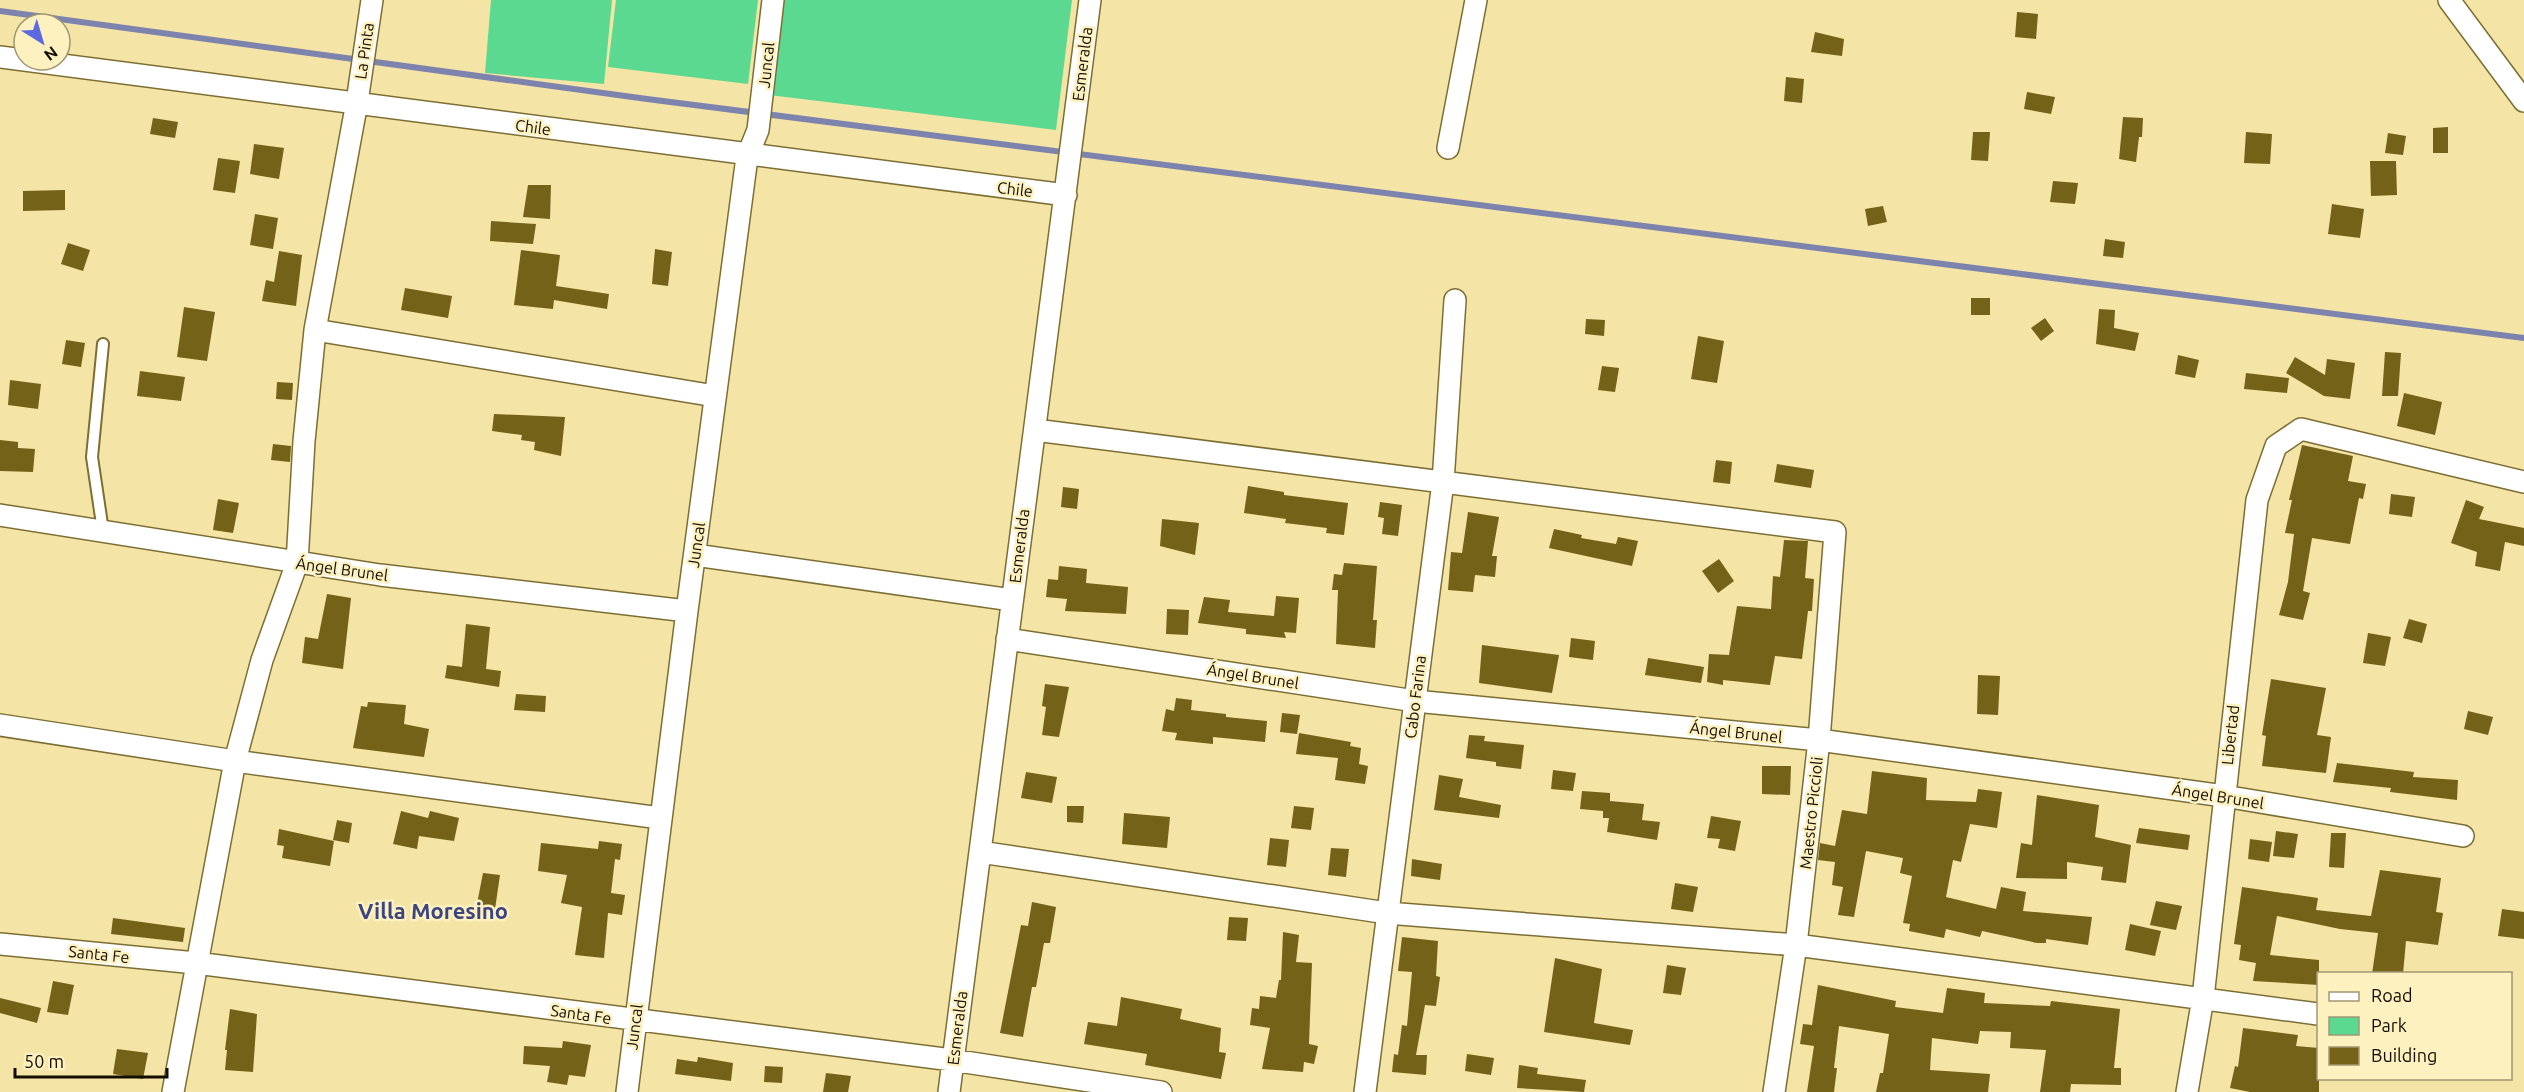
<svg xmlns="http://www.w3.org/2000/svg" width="2524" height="1092" font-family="Ubuntu,sans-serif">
	<rect width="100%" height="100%" fill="#f4e4a6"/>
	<path fill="#5cd990" d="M491,0H612L604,84L485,73Z
		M616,0H758L748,84L608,67Z
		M781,0H1072L1056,130L769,95Z"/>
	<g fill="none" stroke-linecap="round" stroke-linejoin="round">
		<path stroke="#7c83ad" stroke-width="6" d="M0,11L647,99L2524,338"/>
	</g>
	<path fill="#746218" d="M2017,12L2038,14L2036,39L2015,37Z
		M1815,32L1844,39L1842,56L1811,52Z
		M1786,77L1804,79L1802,103L1784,101Z
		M2027,92L2055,97L2051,114L2024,109Z
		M2123,117L2143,118L2142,137H2139L2136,162L2119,159Z
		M153,118L178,122L175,138L150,134Z
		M2448,127V153H2433V128Z
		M1973,132H1990L1988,161L1971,160Z
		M2246,132L2272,134L2270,164L2244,163Z
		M2388,133L2406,136L2403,155L2385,153Z
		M254,144L284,148L279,179L250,174Z
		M218,158L240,161L235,193L213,190Z
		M2370,161H2396L2397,195L2371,196Z
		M2053,181L2078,183L2075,204L2050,202Z
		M528,185H551L550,219L523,217Z
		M65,190V210L23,211V191Z
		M2332,204L2364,209L2360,238L2328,234Z
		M1883,206L1887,222L1868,226L1865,209Z
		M255,214L278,218L273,249L250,245Z
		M491,221L536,224L533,244L490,241Z
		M2105,239L2125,242L2123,258L2103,256Z
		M68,243L90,250L83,271L61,264Z
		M655,249L672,252L668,286L652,284Z
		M521,250L560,255L556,286L609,294L607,309L554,300L553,309L514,305Z
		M279,251L302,255L296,306L262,301L266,280L274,282Z
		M405,288L452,296L448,318L401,310Z
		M1971,298H1990V315H1971Z
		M184,307L215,312L207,361L177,357Z
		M2099,309L2115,310L2114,328L2139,333L2135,351L2096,344Z
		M2045,318L2054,331L2041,341L2031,328Z
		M1586,319L1605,320L1604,336L1585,334Z
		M1698,336L1724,341L1717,383L1691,379Z
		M66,340L85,343L81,367L62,364Z
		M2385,352L2401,353L2398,396H2382Z
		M2178,355L2199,360L2195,378L2175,374Z
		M2295,357L2325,375L2327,359L2355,363L2350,399L2324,396L2286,373Z
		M1602,366L1619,368L1615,392L1598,390Z
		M140,371L185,377L181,401L137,396Z
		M2246,373L2289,378L2287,393L2244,389Z
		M10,380L41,384L38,409L8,405Z
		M277,382L293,383L292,400L276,399Z
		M2404,393L2442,402L2435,435L2397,426Z
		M494,414L565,417L561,456L534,450L535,442L521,440L522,435L492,431Z
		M0,440L18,442V448L35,449L33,472L0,471Z
		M273,444L291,446L290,462L271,460Z
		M2302,445L2353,456L2348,481L2366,484L2363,499L2359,498L2350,544L2312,538L2303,591L2310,593L2303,620L2279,615L2288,582L2294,534L2285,533L2292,500H2289Z
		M1716,460L1732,462L1730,484L1713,482Z
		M1777,464L1814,470L1811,488L1774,482Z
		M1248,486L1284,492V495L1348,503L1344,535L1326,533L1327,528L1285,523L1286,519L1244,513Z
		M1063,487L1079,489L1077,509L1061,507Z
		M2391,494L2415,497L2412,517L2389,514Z
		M218,499L239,503L233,533L213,530Z
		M2466,500L2484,507L2479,519L2524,528V546L2505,542L2500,571L2475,566L2477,552L2451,543Z
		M1380,502L1402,505L1398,536L1382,534L1384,518L1378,517Z
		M1468,512L1499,517L1492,556H1497L1495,577L1475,575L1473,592L1448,590L1451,552L1462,553Z
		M1162,519L1199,523L1195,555L1160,546Z
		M1554,529L1582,535L1581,538L1616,544L1618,537L1638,541L1632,566L1549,548Z
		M1784,540L1808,541L1805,578L1814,579L1812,611H1808L1802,659L1775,656L1770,685L1723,680V685L1707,682L1709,654L1729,655L1737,606L1771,609L1773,576L1780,577Z
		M1719,559L1734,581L1718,593L1702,571Z
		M1344,563L1377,566L1373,620H1377L1375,648L1336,644L1338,590H1332L1334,574L1342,575Z
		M1059,566L1087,569L1086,583L1128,587L1126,614L1065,611L1067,599L1046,597L1048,579L1058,580Z
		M327,594L351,598L343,669L302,663L305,637L318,639Z
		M1276,596L1299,598L1296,633L1284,632L1286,638L1246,634V629L1198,623L1204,597L1230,600L1228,612L1274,616Z
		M1167,609L1189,610L1188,635L1166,634Z
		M2409,619L2427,624L2422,643L2403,638Z
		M466,624L490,627L486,669L501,671L499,687L445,678L447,665L462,667Z
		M2368,633L2391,637L2385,666L2363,663Z
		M1571,638L1595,641L1593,660L1569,657Z
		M1482,645L1559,655L1552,693L1479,683Z
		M1648,658L1704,667L1701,683L1645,675Z
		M1978,675L2000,676L1998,715L1977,714Z
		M2271,679L2326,688L2317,735L2331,737L2326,773L2262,766L2266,736L2262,735Z
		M1045,684L1069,687L1059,737L1042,735L1046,707L1042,706Z
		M516,694L546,696L545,712L514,710Z
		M1176,698L1192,700L1191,710L1226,714V717L1267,721L1265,742L1213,737V744L1175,740L1177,733L1162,731L1166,709L1174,711Z
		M368,702L406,705L404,724L429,729L424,757L353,748L361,706L367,707Z
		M2468,711L2493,717L2488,735L2464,729Z
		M1282,713L1300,715L1297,734L1280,732Z
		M1299,733L1351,742L1350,746L1361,748L1359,764L1368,766L1365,784L1335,780L1338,758L1296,754Z
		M1469,735L1485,736L1484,741L1524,745L1521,769L1496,766V762L1466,758Z
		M2337,763L2414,772L2413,777L2458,780L2457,800L2390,792L2391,788L2333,782Z
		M1762,766H1791L1790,795L1762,794Z
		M1553,770L1576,773L1573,791L1551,789Z
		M1872,771L1927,778L1926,800L1976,802L1978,789L2002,792L1997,828L1970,824L1961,862L1953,860L1946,897L1996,909L2001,887L2026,892L2023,911L2092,917L2088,945L2046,939V943H2037L1982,931L1980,937L1946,929L1944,938L1909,931L1910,924L1903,923L1912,876L1900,873L1903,858L1866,851L1854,917L1838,915L1843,887L1832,885L1835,862L1818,860L1820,843L1835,846L1842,810L1867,814Z
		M1026,772L1057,777L1052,803L1021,798Z
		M1439,775L1463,779L1459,797L1501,805L1499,818L1434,810Z
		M1582,791L1610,793V801L1644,804L1642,820L1660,822L1657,840L1607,832L1609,818H1603V811L1580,809Z
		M2037,795L2099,805L2095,837L2131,845L2126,883L2101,880L2103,867L2067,862V879L2016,878L2021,843L2032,845Z
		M1067,806H1084L1083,823L1067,822Z
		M1294,806L1314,808L1311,830L1291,828Z
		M401,811L428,818L430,811L459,818L454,841L419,836L417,849L393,844Z
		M1124,813L1170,817L1167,848L1122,844Z
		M1711,816L1741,821L1735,851L1718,848L1720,839L1707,838Z
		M337,820L352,823L349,843L333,840Z
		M2139,828L2190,835L2188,850L2136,843Z
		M279,829L334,841L330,866L282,858L284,846L277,845Z
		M2276,831L2298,834L2294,858L2273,856Z
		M2331,833H2346L2344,868L2329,867Z
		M1270,838L1289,840L1286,867L1267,865Z
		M2250,839L2272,842L2269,862L2248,859Z
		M599,841L622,844L620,860L615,859L611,893L625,895L622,915L608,913L604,958L575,955L582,907L561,903L567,875L538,871L541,843L598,849Z
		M1331,848L1349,849L1346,877L1328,875Z
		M1412,859L1442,864L1440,880L1411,876Z
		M2380,870L2441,878L2436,912L2443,913L2438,945L2406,941L2403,974H2372L2378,933L2340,929L2277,916L2270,955L2319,960V985L2253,981L2256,963L2239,960L2241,945L2234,944L2242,887L2318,898L2316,910L2371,916Z
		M483,873L500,875L494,916L475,914Z
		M1675,883L1698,887L1693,912L1671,909Z
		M2156,901L2182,906L2176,930L2150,925Z
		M1032,902L1056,907L1050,943H1044L1036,987H1032L1023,1037L1000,1033L1021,925L1028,926Z
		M2502,909L2524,912V939L2498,936Z
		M1229,917L1248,918L1246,941L1227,940Z
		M113,918L185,928L183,942L111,934Z
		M2130,924L2161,931L2155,956L2125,950Z
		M1283,932L1299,935L1296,962L1312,963L1309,1044L1318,1046L1314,1064L1304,1062L1303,1072L1262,1069L1270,1028L1250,1025L1252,1008L1259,1009L1260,996L1276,998L1279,980H1281Z
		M1402,937L1438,941L1436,976L1440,977L1436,1006L1425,1005L1416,1055H1427L1426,1075L1392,1072L1394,1054L1398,1055L1402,1025L1407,1026L1412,972L1398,971Z
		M1555,958L1602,969L1594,1023L1633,1030L1630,1045L1544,1032Z
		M1667,965L1686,968L1681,995L1663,993Z
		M53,981L74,985L68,1015L47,1012Z
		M1818,985L1896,1001L1895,1007L1943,1013L1947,988L1985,993L1984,1003L2050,1006L2051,1001L2120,1009L2114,1068H2121V1085L2071,1084L2070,1092H2040L2046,1050L2010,1048L2011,1032L1980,1031L1978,1044L1932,1038L1930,1070L1990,1074L1988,1092H1876L1880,1073H1883L1889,1034L1839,1026L1834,1068H1837L1834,1092H1807L1814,1046L1800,1044L1803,1024L1812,1025Z
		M1121,997L1182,1009L1180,1019L1221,1028L1219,1052L1226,1053L1221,1079L1145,1065L1147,1054L1084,1044L1088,1022L1117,1026Z
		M0,998L41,1008L37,1023L0,1013Z
		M230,1009L257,1014L253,1072L225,1070L227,1050H225Z
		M2243,1028L2298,1035L2296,1046L2319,1048V1092H2250L2230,1088L2235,1066L2238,1067Z
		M563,1041L591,1045L585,1077L569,1075L567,1085L547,1082L550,1066L523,1064L524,1046L562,1048Z
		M117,1049L148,1053L143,1079L113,1074Z
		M1467,1054L1494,1058L1491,1075L1465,1071Z
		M698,1057L733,1063L731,1081L675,1074L677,1059L697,1062Z
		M1519,1065L1538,1068L1537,1074L1586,1080L1584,1092L1517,1088Z
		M765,1066L783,1067L782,1083L764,1082Z
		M826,1073L851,1076L848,1092H823Z"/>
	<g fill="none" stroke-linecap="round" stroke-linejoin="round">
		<defs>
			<path id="lane" d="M103,531L92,457L103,344"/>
			<path id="street" d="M2449,0L2524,101
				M0,57C355,102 710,152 1066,195
				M1448,148L1476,0
				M315,330L715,396
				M1035,430L1835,532L1819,740L1796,945L1774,1092
				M0,515L380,575L687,611
				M695,555L1012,600
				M1007,639L1415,701L1819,740L2224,796L2463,836
				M0,725L235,761L660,818
				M980,852L1387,913L1796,945L2318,1014
				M0,944L196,963L952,1060L1161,1092
				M173,1092L235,761L262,660L297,563L304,441L315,330L357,102L372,0
				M627,1092L687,611L747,157L758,130L773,0
				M949,1092L1090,0
				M1365,1092L1443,482L1455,300
				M2187,1092L2203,998L2257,500L2276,446L2301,429L2524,482"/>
		</defs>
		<use href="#lane" stroke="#7d6e33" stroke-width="14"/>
		<use href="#street" stroke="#7d6e33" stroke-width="24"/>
		<use href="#lane" stroke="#fff" stroke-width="10"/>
		<use href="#street" stroke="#fff" stroke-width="21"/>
	</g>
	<g text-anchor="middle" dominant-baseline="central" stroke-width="5" stroke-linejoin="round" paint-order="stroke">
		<g font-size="16" fill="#130d00" stroke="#fef1c0">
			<text transform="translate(364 51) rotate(-82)">La Pinta</text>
			<text transform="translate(1082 64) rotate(-83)">Esmeralda</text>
			<text transform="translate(766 65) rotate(-84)">Juncal</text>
			<text transform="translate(533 127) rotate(8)">Chile</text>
			<text transform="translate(1015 189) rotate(7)">Chile</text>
			<text transform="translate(696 545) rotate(-82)">Juncal</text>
			<text transform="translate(1019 546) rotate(-83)">Esmeralda</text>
			<text transform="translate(342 569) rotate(8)">Ángel Brunel</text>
			<text transform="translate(1253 676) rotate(9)">Ángel Brunel</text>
			<text transform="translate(1415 697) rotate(-83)">Cabo Farina</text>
			<text transform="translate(1736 732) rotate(6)">Ángel Brunel</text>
			<text transform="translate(2230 735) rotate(-84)">Libertad</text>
			<text transform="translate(2218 796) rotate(9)">Ángel Brunel</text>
			<text transform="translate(1811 813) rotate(-84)">Maestro Piccioli</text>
			<text transform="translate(99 954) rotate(6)">Santa Fe</text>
			<text transform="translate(581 1014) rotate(8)">Santa Fe</text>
			<text transform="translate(634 1027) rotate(-83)">Juncal</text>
			<text transform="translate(957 1028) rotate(-83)">Esmeralda</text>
		</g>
		<g font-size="22" font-weight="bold" fill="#3c4581" stroke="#fef1c0">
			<text x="433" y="910">Villa Moresino</text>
		</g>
	</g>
	<rect x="2317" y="972" width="195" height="108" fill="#fef1c0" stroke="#a09673" stroke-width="1.5"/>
	<rect x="2329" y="992" width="30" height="9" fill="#ffffff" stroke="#a09673" stroke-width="1.5"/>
	<text x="2371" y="1002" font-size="18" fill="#130d00">Road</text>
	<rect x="2329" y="1017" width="30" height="18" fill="#5cd990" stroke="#a09673" stroke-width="1.5"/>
	<text x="2371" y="1032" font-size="18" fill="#130d00">Park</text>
	<rect x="2329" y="1047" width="30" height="18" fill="#746218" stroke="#a09673" stroke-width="1.5"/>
	<text x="2371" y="1062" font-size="18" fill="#130d00">Building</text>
	<g transform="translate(42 42) rotate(143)"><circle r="28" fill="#fef1c0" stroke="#a09673" stroke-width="1.5"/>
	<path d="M0-4.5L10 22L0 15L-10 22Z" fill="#5d69e0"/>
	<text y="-9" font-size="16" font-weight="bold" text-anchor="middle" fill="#130d00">N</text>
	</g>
	<path d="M15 1068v9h152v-9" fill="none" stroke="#130d00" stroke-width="3"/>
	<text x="24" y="1068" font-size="18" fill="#130d00" stroke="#fef1c0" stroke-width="4.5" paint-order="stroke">50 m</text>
</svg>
